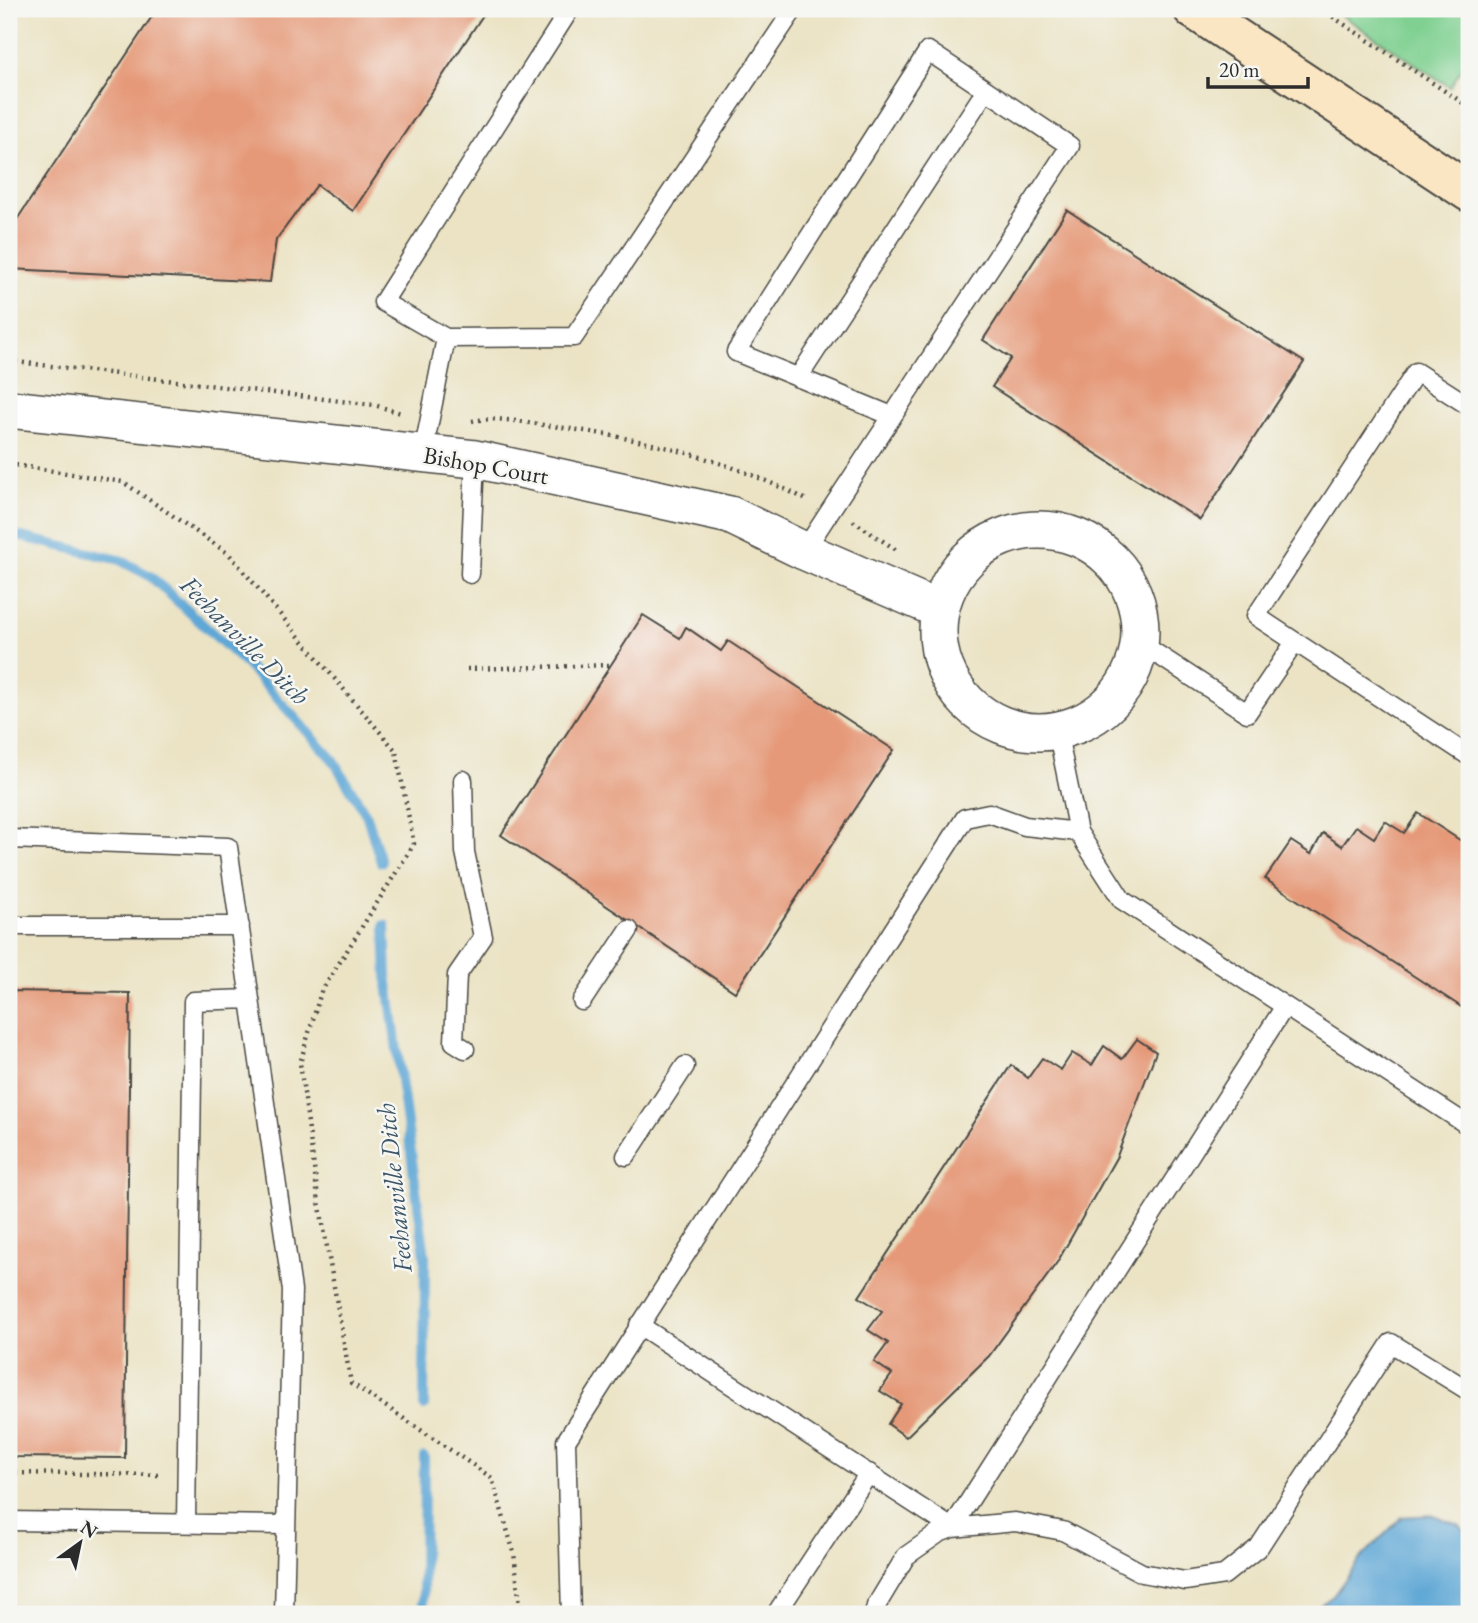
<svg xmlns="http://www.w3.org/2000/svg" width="1478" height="1623" font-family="'EB Garamond',serif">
	<rect width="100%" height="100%" fill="#f6f6f2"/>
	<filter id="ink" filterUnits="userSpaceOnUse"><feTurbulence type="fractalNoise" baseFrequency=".0143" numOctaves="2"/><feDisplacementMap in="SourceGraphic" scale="14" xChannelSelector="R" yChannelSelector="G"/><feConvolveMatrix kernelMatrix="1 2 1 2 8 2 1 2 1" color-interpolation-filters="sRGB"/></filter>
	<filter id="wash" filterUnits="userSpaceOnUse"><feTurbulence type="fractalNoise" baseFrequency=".00686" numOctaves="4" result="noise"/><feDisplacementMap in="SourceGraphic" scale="28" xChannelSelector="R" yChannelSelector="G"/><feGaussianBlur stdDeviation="1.57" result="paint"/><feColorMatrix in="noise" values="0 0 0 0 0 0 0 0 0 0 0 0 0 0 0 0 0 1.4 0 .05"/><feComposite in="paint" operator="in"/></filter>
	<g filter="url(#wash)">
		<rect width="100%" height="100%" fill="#ebe3c4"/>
		<path fill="#7fd091" stroke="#557e5e" stroke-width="2" d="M1332,9H1469V57L1450,87Z"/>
		<path fill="#5fa7d6" stroke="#456980" stroke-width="2" d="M1433,1515L1459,1525L1469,1535V1600L1460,1614H1307L1333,1596L1360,1559L1402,1517Z"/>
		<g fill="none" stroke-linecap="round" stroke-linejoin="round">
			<path stroke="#5fa7d6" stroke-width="10" d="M9,534L120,560L150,576L246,664L333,760L367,816L381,862
				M385,925L387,976L425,1256L424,1406
				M423,1614L424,1457"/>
		</g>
		<g id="blocks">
			<path fill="#e59978" d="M157,9H487L353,211L317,185L276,240L270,282L10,269V230Z
				M1067,210L1304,362L1200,520L992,387L1011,358L983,340Z
				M643,615L680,638L686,627L721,651L728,641L894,750L735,992L501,835Z
				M1418,813L1469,846V1012L1265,879L1291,841L1311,854L1323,833L1342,846L1356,826L1374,838L1385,821L1404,833Z
				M9,991L130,993L125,1458L9,1457Z
				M1137,1039L1156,1052L1117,1156L1058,1261L989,1356L906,1437L888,1424L901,1404L880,1391L892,1374L874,1362L888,1343L868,1330L882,1311L859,1297L1011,1065L1028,1078L1042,1058L1061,1070L1072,1053L1092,1065L1104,1046L1122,1059Z"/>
		</g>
	</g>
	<g filter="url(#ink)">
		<use href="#blocks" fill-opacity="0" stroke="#484742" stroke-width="2"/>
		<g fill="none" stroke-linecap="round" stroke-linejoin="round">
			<defs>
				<path id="lane" d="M570,9L383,302L446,338L574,337L794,9
					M798,378L986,90
					M1469,406L1416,372L1256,616L1469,756
					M423,453L446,338
					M804,551L830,511L1070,146L928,51L736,352L892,416
					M470,574L475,459
					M1140,643L1247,713L1295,642
					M1057,730L1078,832L1122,900L1469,1126
					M463,780L465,852L483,937L457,975L454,1042L465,1049
					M9,839L228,847L292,1290L284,1614
					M9,926H240
					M582,1001L629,930
					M626,1156L685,1066
					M639,1325L952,1528L1285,1006
					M9,1521L286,1525
					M186,1523L193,1001L250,999
					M571,1614L566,1441L965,818L989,813L1025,826L1078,832
					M776,1614L869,1473
					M874,1614L876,1606L906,1556L939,1533L952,1528L1015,1522L1063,1531L1142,1573L1185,1581L1224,1575L1259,1547L1391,1343L1469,1391"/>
				<path id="street" d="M9,409L475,459L730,515L804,551L940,610
					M938 631a101 101 0 1 1 202 0a101 101 0 1 1-202 0Z"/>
				<path id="secondary" d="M1193,9L1469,192"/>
			</defs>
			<use href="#lane" stroke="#484742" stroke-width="21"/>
			<use href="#street" stroke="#484742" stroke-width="40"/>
			<use href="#secondary" stroke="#484742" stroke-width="42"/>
			<path stroke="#484742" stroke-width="4.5" stroke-dasharray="2 5" stroke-linecap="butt" d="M1321,9L1469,107
				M9,361L374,405L401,413
				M472,421C498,416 525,423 551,426C645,439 723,457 807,500
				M9,464L123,482L229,554L396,751L414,844L321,992L300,1063L317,1190L351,1383L492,1478L514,1553L521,1614
				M853,521L898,551
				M467,669L611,665
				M9,1473L162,1475"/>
			<use href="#lane" stroke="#fff" stroke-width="18"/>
			<use href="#street" stroke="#fff" stroke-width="37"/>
			<use href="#secondary" stroke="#fbe6c4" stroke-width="38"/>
		</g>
	</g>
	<g text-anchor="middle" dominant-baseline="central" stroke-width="5" stroke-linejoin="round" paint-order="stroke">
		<g font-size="24" fill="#2b2b2b" stroke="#f6f6f2">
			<text transform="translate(486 465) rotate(10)">Bishop Court</text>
		</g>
		<g font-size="26" font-style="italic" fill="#3d5667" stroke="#f6f6f2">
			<text transform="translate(245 640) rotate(45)">Feehanville Ditch</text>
			<text transform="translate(394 1188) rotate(-96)">Feehanville Ditch</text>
		</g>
	</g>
	<rect width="1478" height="1623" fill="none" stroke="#f6f6f2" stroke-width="35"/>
	<g transform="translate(80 1543) rotate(33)" stroke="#f6f6f2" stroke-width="5" paint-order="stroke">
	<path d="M0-5L12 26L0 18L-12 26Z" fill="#2b2b2b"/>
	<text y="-10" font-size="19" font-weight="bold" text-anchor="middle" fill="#2b2b2b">N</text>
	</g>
	<path d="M1208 77v10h100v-10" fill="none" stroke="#2b2b2b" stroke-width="3.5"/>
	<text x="1219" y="77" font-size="21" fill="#2b2b2b" stroke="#f6f6f2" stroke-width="5" paint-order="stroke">20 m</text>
</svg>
